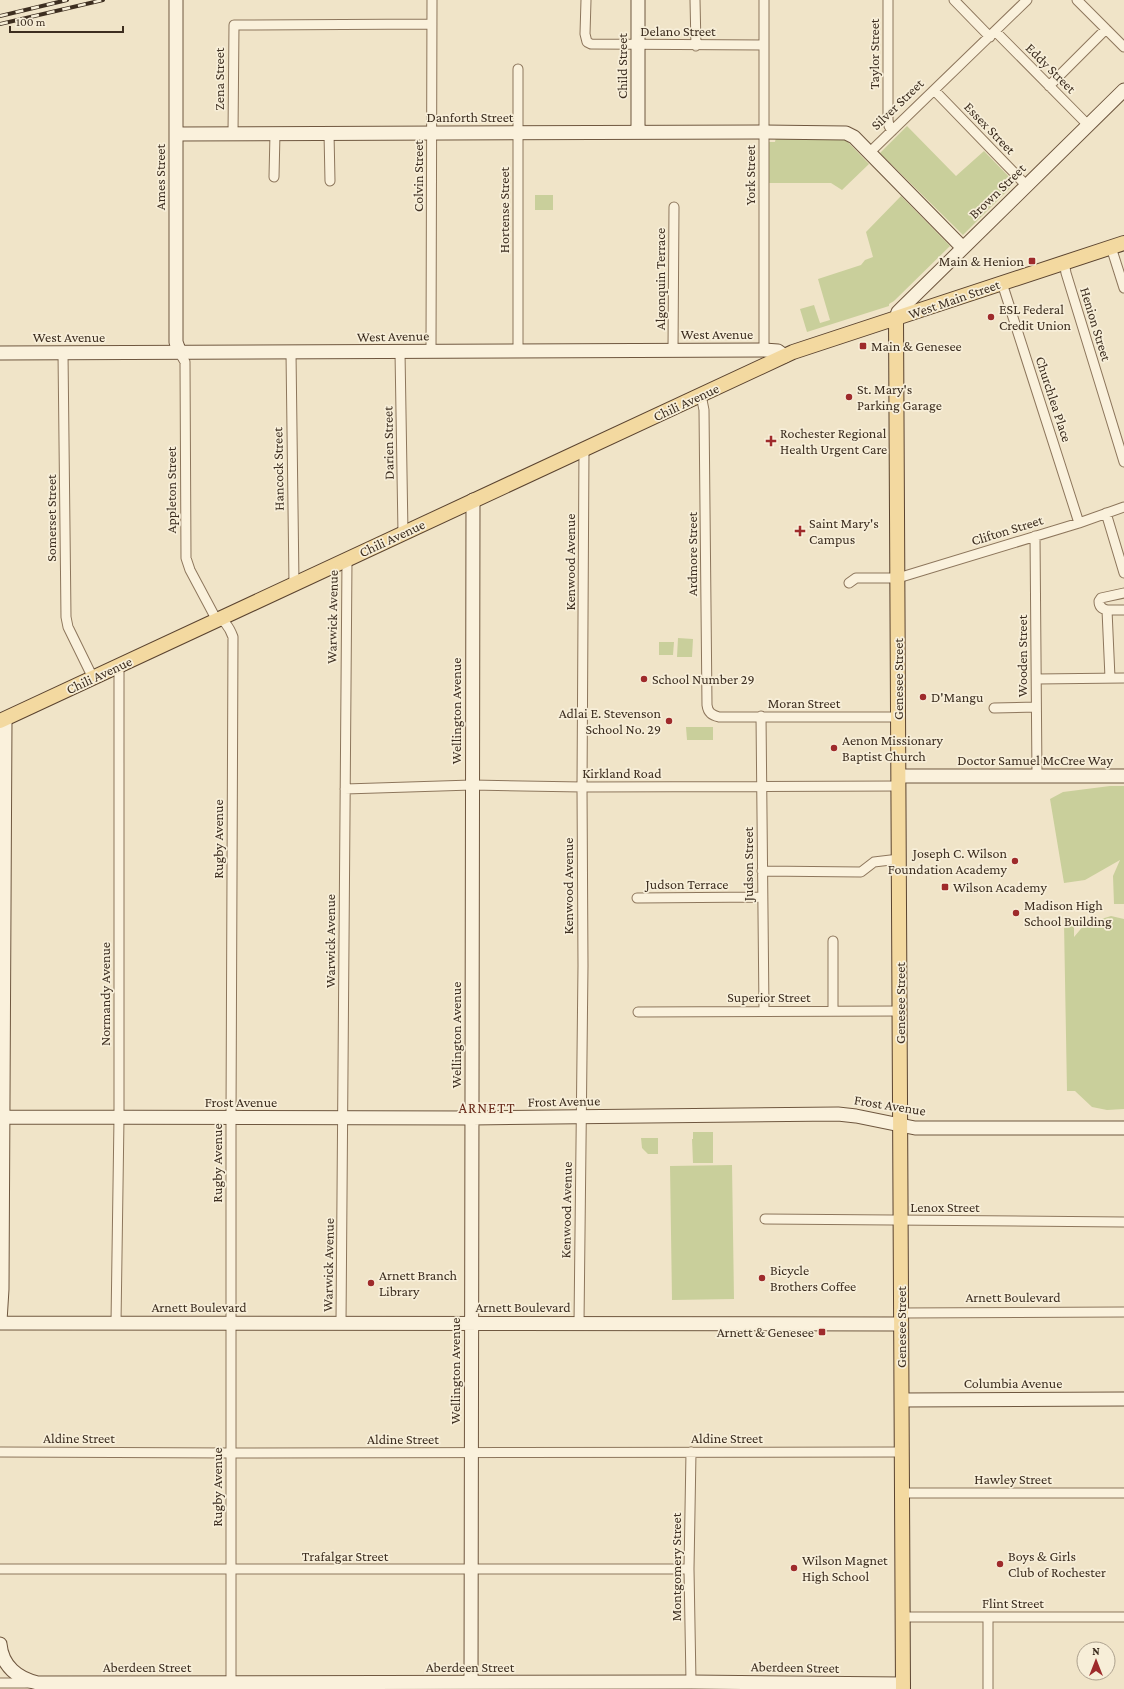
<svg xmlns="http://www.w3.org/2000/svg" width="1124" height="1689" font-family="'Crimson Pro',serif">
	<rect width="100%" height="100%" fill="#f0e4c8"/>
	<path fill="#c9cf9b" d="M907,126L956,176L984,151L1015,183L963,235L880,153Z
		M776,137L844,138L869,164L842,190L831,183H769V142H775Z
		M535,195H553V210H535Z
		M901,196L950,246L894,301L889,304V306L807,332L800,309L814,305L820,323L830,320L818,279L861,265L865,260L873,257L866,232Z
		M678,638L693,639L692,657H677Z
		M659,642H674L673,655H659Z
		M686,727H713V740H687Z
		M1110,786H1124V904H1114L1113,876L1120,860L1085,880L1064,883L1050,799L1063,792Z
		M1111,916L1124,919V1109L1107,1110L1092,1107L1075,1091H1067L1064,923H1074V937L1085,924Z
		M693,1132H713V1163H693L692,1139H693Z
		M641,1138H658V1154H648L642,1148Z
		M732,1165L734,1299L672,1300L670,1166Z"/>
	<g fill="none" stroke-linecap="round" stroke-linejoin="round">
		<defs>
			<path id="street" d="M586,0L585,34L587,42L591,44L764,45
				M695,0L696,46
				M764,0V350
				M888,0V120L889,126L892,131
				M954,0L990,37
				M1077,0L1124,47
				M995,31L1088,125
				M518,69V351
				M1049,86L1106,29
				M934,90L1026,185
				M329,133L330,181
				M233,134L234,25L432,24
				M869,153L1027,0
				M274,177L275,133
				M1111,247L1124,288
				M1064,262L1066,273L1124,462
				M1002,283L1079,523
				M673,350L674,207
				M431,351L432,0
				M400,352L403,533
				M63,353L66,617L68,627L93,678
				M180,353L185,362L186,558L190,570L214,615C224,620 229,626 233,637L231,1117V1687
				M291,353L294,584
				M701,395L704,410L707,705C708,713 712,715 719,717H898
				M1106,513L1124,573
				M1035,536L1037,776
				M849,583L856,578H898L1079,523L1124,507
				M1107,610C1102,609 1099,606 1099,601L1101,598L1124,593
				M1110,678L1107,610H1124
				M1037,679L1124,678
				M994,708L1036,707
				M761,716L764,1011
				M345,789L472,785L582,787L899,786
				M762,871L861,872L874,862L899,859
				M637,898L762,897
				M833,941V1011
				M638,1012L900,1011
				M765,1219L1124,1222
				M901,1313L1124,1312
				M116,1323L119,1118V666
				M341,1323L347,560
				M579,1323L583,966L582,787L584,449
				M0,1452L231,1453L902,1452
				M902,1493H1124
				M0,1569H689
				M903,1617H1124
				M988,1617V1689
				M691,1682L689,1569L691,1452
				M0,1683H31"/>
			<path id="secondary" d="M176,0V342L180,353
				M638,132V0
				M176,134L764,132L846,133L854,137L963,248
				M896,318L898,312L902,308L1124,90
				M0,353L764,350L778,351L785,356
				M899,776H1124
				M4,1117L472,1118L838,1114L856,1116L915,1128H1124
				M0,1321L2,1289L5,719
				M0,1323L901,1324
				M902,1400L1124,1399
				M0,1644C2,1666 18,1679 38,1683L691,1682L903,1684
				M471,1689L473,500"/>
			<path id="primary" d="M896,318L903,1689
				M0,721L793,352L1124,243"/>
		</defs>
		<use href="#street" stroke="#8d765c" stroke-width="11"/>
		<use href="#secondary" stroke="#6f573f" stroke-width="15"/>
		<use href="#primary" stroke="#5b4430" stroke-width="16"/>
		<use href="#street" stroke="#faf1dc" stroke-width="9"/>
		<use href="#secondary" stroke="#faf1dc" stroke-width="13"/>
		<use href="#primary" stroke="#f3d9a0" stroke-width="14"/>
		<defs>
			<path id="rail" d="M0,16L67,0
				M0,24L103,0"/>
		</defs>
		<use href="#rail" stroke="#3d2e20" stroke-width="4"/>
		<use href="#rail" stroke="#f7eed8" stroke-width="2.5" stroke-dasharray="8" stroke-linecap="butt"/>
	</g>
	<g fill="#9e2a2b" stroke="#f7eed8" stroke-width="1.5">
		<rect x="1028" y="257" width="8" height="8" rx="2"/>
		<circle cx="991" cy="317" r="4"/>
		<rect x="859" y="342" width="8" height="8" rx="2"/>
		<circle cx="849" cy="397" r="4"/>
		<path d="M769 435h4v4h4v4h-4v4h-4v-4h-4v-4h4z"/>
		<path d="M798 525h4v4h4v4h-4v4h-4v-4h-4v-4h4z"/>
		<circle cx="644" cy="679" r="4"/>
		<circle cx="923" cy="697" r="4"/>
		<circle cx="669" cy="721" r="4"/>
		<circle cx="834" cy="748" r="4"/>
		<circle cx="1015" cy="861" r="4"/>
		<rect x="941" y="883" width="8" height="8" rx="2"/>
		<circle cx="1016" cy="913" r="4"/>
		<circle cx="762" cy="1278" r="4"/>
		<circle cx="371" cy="1283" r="4"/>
		<rect x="818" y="1328" width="8" height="8" rx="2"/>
		<circle cx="1000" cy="1564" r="4"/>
		<circle cx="794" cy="1568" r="4"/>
	</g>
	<g text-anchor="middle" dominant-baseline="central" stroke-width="3.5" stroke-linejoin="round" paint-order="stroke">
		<g font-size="14" fill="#3d2e20" stroke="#f7eed8">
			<text x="678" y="31">Delano Street</text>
			<text transform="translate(874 54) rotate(-90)">Taylor Street</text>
			<text transform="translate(622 66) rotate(-90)">Child Street</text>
			<text transform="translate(1051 68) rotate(45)">Eddy Street</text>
			<text transform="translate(219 79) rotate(-90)">Zena Street</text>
			<text transform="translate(897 104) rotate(-44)">Silver Street</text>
			<text x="470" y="117">Danforth Street</text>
			<text transform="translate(990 128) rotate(46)">Essex Street</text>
			<text transform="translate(750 175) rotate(-90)">York Street</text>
			<text transform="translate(418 176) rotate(-90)">Colvin Street</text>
			<text transform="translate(160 177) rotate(-90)">Ames Street</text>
			<text transform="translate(997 191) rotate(-44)">Brown Street</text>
			<text transform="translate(504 210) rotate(-90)">Hortense Street</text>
			<text transform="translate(660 279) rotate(-90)">Algonquin Terrace</text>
			<text transform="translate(954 299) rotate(-19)">West Main Street</text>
			<text transform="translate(1096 324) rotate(73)">Henion Street</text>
			<text x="717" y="334">West Avenue</text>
			<text transform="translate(393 336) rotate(-1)">West Avenue</text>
			<text x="69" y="337">West Avenue</text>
			<text transform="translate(1054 399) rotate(72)">Churchlea Place</text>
			<text transform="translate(686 402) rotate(-25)">Chili Avenue</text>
			<text transform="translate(388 443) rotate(-91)">Darien Street</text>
			<text transform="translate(278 469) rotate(-91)">Hancock Street</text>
			<text transform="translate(171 490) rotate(-90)">Appleton Street</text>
			<text transform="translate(51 518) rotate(-90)">Somerset Street</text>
			<text transform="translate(1007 530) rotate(-17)">Clifton Street</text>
			<text transform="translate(392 538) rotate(-25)">Chili Avenue</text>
			<text transform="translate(692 554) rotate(-90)">Ardmore Street</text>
			<text transform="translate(570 562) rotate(-90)">Kenwood Avenue</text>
			<text transform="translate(332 617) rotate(-89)">Warwick Avenue</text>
			<text transform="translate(1022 656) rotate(-90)">Wooden Street</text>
			<text transform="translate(99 675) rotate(-25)">Chili Avenue</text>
			<text transform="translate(898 679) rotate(-90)">Genesee Street</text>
			<text x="804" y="703">Moran Street</text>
			<text transform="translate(456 711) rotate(-90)">Wellington Avenue</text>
			<text x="1035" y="760">Doctor Samuel McCree Way</text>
			<text x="622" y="773">Kirkland Road</text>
			<text transform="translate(218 839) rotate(-90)">Rugby Avenue</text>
			<text transform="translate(748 864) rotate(-90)">Judson Street</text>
			<text x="687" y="884">Judson Terrace</text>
			<text transform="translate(568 886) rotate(-90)">Kenwood Avenue</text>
			<text transform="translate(330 941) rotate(-90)">Warwick Avenue</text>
			<text transform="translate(105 994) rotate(-90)">Normandy Avenue</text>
			<text x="769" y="997">Superior Street</text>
			<text transform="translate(900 1003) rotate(-90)">Genesee Street</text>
			<text transform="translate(456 1035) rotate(-90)">Wellington Avenue</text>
			<text transform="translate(564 1101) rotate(-1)">Frost Avenue</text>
			<text x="241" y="1102">Frost Avenue</text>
			<text transform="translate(890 1105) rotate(9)">Frost Avenue</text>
			<text transform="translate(217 1163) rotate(-90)">Rugby Avenue</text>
			<text x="945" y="1207">Lenox Street</text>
			<text transform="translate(566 1210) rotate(-89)">Kenwood Avenue</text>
			<text transform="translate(328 1265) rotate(-89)">Warwick Avenue</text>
			<text x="1013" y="1297">Arnett Boulevard</text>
			<text x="199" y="1307">Arnett Boulevard</text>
			<text x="523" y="1307">Arnett Boulevard</text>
			<text transform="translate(901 1327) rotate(-90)">Genesee Street</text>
			<text transform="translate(455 1371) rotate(-90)">Wellington Avenue</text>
			<text x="1013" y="1383">Columbia Avenue</text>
			<text x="79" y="1438">Aldine Street</text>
			<text x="727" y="1438">Aldine Street</text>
			<text x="403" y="1439">Aldine Street</text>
			<text x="1013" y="1479">Hawley Street</text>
			<text transform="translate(217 1487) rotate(-90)">Rugby Avenue</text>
			<text x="345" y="1556">Trafalgar Street</text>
			<text transform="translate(676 1567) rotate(-90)">Montgomery Street</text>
			<text x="1013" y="1603">Flint Street</text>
			<text x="147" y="1667">Aberdeen Street</text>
			<text x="470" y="1667">Aberdeen Street</text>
			<text transform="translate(795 1667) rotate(1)">Aberdeen Street</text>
		</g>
		<g font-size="14" fill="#3d2e20" stroke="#f7eed8" text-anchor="start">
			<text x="1024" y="261" text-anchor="end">Main &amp; Henion</text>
			<text x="999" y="309">ESL Federal<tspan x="999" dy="16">Credit Union</tspan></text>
			<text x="871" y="346">Main &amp; Genesee</text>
			<text x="857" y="389">St. Mary's<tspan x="857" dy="16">Parking Garage</tspan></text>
			<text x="780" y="433">Rochester Regional<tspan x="780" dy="16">Health Urgent Care</tspan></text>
			<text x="809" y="523">Saint Mary's<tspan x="809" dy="16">Campus</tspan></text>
			<text x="652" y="679">School Number 29</text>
			<text x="931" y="697">D'Mangu</text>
			<text x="661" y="713" text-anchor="end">Adlai E. Stevenson<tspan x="661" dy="16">School No. 29</tspan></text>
			<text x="842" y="740">Aenon Missionary<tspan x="842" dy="16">Baptist Church</tspan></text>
			<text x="1007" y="853" text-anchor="end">Joseph C. Wilson<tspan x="1007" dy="16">Foundation Academy</tspan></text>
			<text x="953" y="887">Wilson Academy</text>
			<text x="1024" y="905">Madison High<tspan x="1024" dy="16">School Building</tspan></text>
			<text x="770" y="1270">Bicycle<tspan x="770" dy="16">Brothers Coffee</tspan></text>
			<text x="379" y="1275">Arnett Branch<tspan x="379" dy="16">Library</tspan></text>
			<text x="814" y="1332" text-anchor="end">Arnett &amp; Genesee</text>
			<text x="1008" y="1556">Boys &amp; Girls<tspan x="1008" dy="16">Club of Rochester</tspan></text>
			<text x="802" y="1560">Wilson Magnet<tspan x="802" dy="16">High School</tspan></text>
		</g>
		<g font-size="15" letter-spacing="1" fill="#6b2e1e" stroke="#f7eed8">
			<text x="487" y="1108">ARNETT</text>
		</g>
	</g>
	<g transform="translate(1096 1661)"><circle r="19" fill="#f7eed8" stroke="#ada18e"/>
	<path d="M0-3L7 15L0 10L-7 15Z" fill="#9e2a2b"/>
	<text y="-6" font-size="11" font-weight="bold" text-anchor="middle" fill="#3d2e20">N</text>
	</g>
	<path d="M10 26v6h113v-6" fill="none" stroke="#3d2e20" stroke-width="2"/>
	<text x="16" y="26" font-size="12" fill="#3d2e20" stroke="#f7eed8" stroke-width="3" paint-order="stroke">100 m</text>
</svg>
